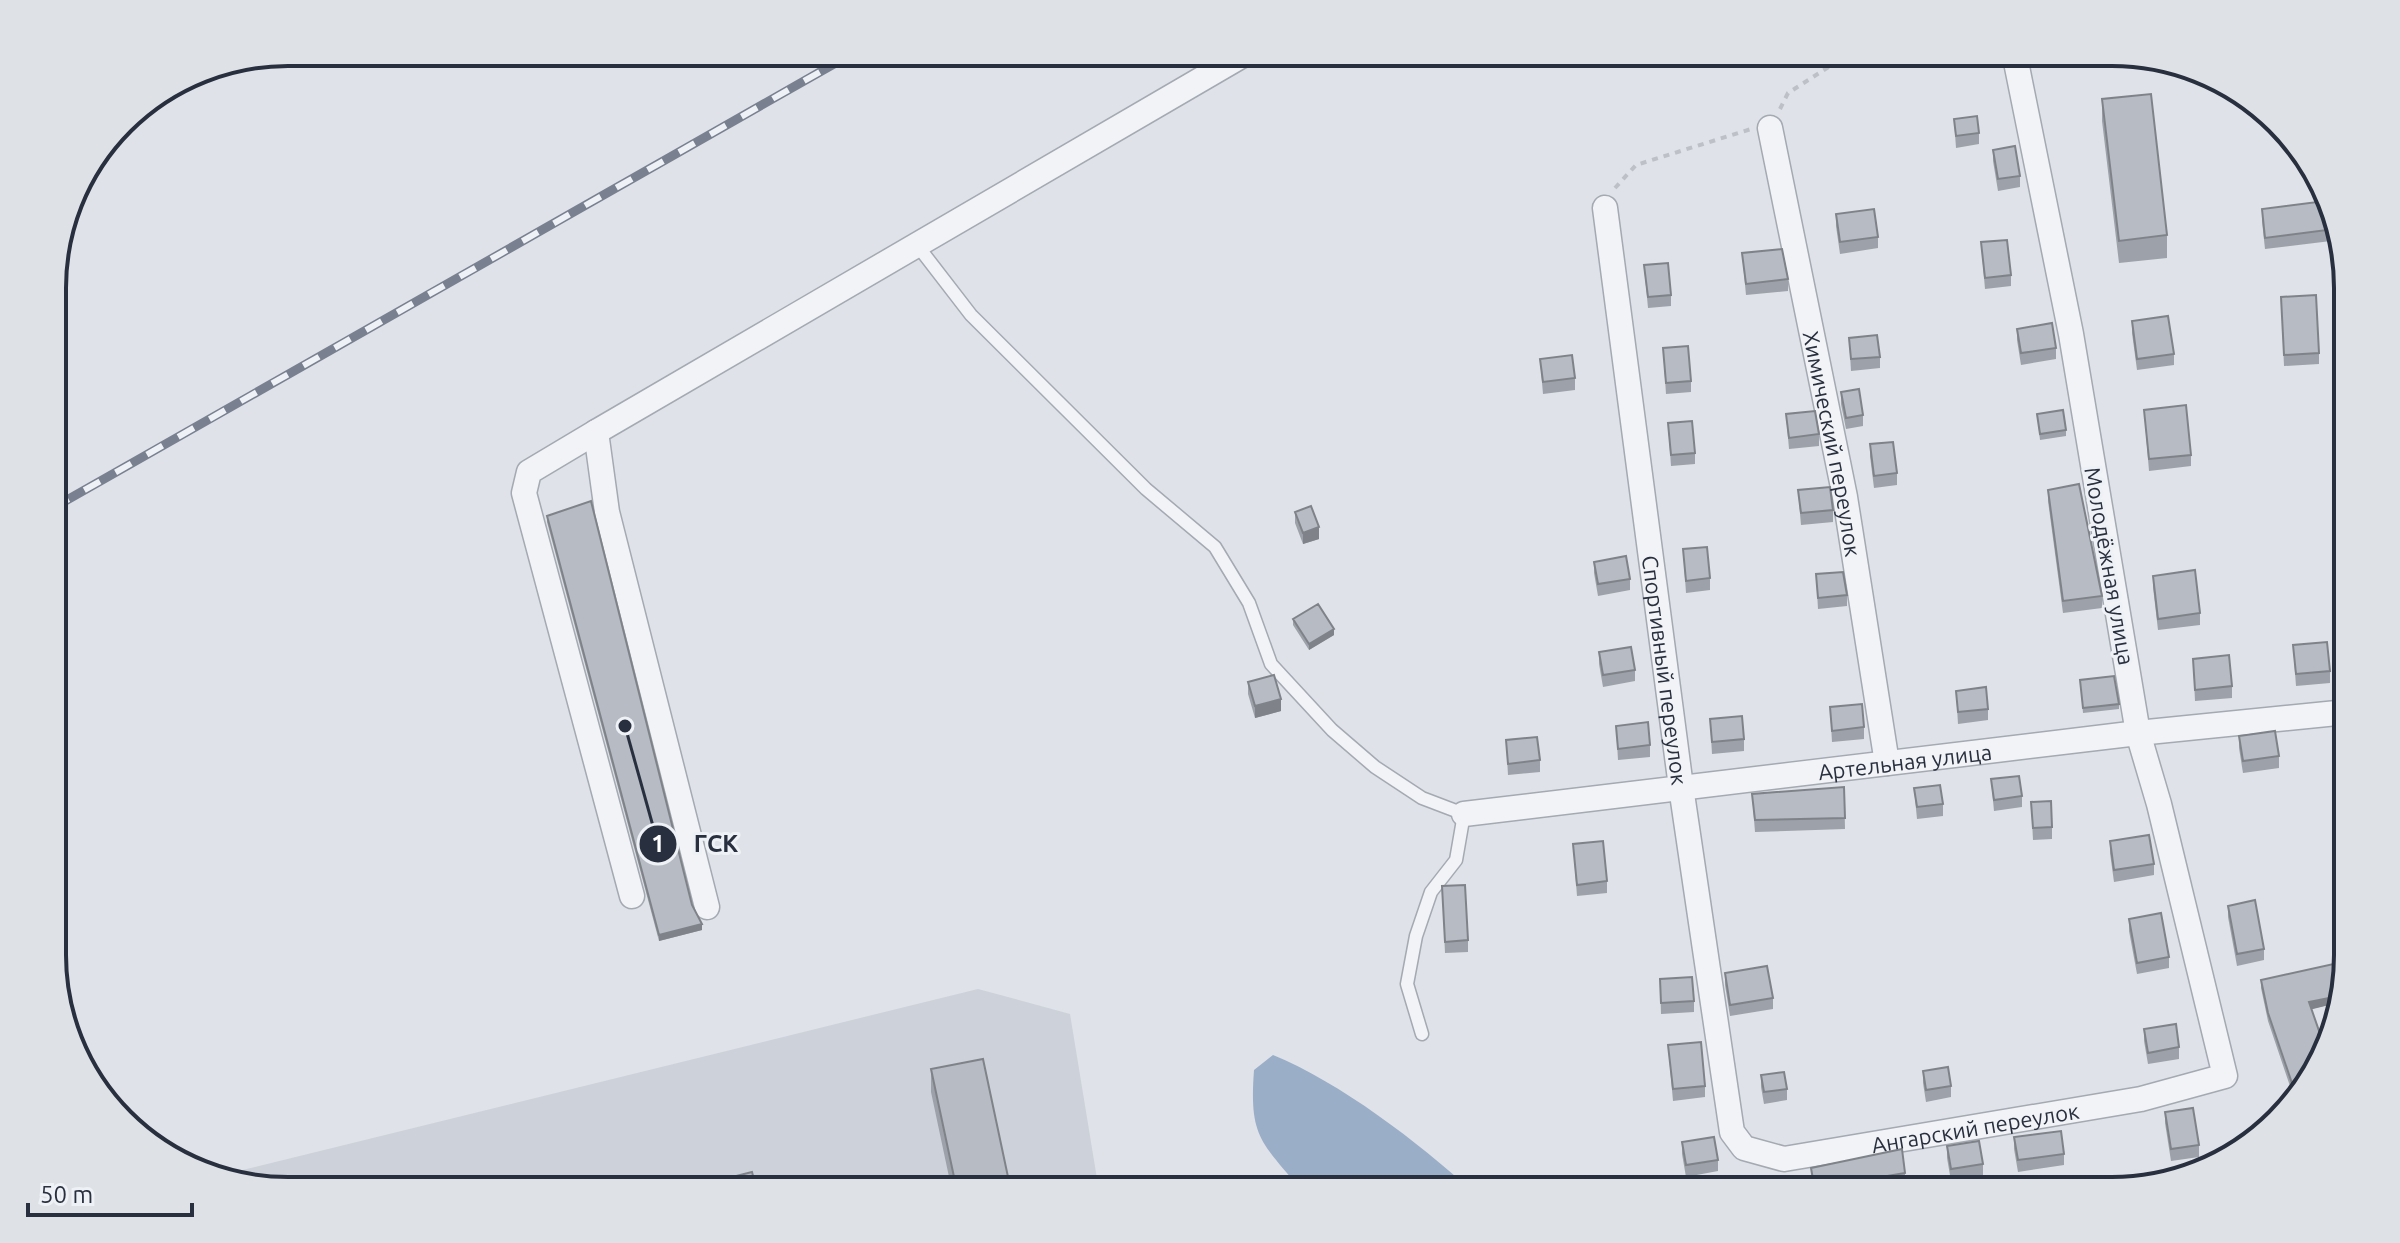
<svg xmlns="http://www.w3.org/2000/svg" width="2400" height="1243" font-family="Ubuntu,sans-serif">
	<rect width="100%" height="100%" fill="#dfe2e8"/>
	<path fill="#cdd1d9" d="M978,989L1070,1014L1099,1191H288L222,1175Z"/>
	<path fill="#9baec7" d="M1273,1055C1341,1083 1418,1142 1472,1191H1302C1261,1141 1249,1138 1254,1070Z"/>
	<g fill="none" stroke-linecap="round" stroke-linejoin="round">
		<defs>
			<path id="service" d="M917,245L971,315L1146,489L1215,547L1249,603L1271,664L1332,730L1375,767L1422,798L1464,814L1456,860L1431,892L1416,936L1407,984L1422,1034"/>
			<g id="minor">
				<path id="s1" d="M1770,128L1845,497L1887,763"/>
				<path id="s2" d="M1605,208L1681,787L1732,1132L1744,1148L1784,1159L2141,1099L2225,1076L2159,804L2138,733L2071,334L2014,52"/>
				<path d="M596,432L529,472L524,493L632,896"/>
				<path id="s3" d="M1464,814L2138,733L2347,712"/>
				<path d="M707,907L607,512L596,432L1248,52"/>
			</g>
		</defs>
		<use href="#service" stroke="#a4a9b2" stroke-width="15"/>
		<use href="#minor" stroke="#a4a9b2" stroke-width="27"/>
		<path stroke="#bdc0c6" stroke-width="4" stroke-dasharray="6 6" stroke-linecap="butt" d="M1780,109L1788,93L1852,52
			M1615,188L1636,165L1751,129"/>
		<use href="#service" stroke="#f1f3f6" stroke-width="12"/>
		<use href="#minor" stroke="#f1f3f6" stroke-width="24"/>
		<defs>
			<path id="rail" d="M53,508L855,52"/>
		</defs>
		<use href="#rail" stroke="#798191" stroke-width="9"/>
		<use href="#rail" stroke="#eef1f5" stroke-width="6" stroke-dasharray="18" stroke-linecap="butt"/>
	</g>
	<path fill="#9da1a9" d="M2102,99L2167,235V258L2119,263L2102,121Z
		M1954,119L1979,133V144L1956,148Z
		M1993,150L2020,176V187L1998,191L1993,161Z
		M2325,201L2339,240L2265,249L2262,221V209Z
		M1836,214L1878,237V248L1840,254L1836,226Z
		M1981,242L2011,275V286L1985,289Z
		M1742,253L1788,279V291L1746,295Z
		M1644,265L1671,295V306L1648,308Z
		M2281,297L2319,353V364L2284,366Z
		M2132,321L2174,354V365L2137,370L2132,333Z
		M2017,329L2056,348V359L2021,365L2017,340Z
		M1849,338L1880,357V368L1851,371Z
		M1663,348L1691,381V392L1666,394Z
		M1540,359L1575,378V390L1543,394Z
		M1841,392L1863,415V426L1846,429L1841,404Z
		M2144,410L2191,455V466L2149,471Z
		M1786,414L1819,434V446L1789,449Z
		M2037,414L2066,430V436L2040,440Z
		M1668,423L1695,453V464L1671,466Z
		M1870,444L1897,473V485L1874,488L1870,456Z
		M1798,490L1833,510V522L1801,525Z
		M2048,490L2102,596V608L2063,613L2048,501Z
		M1295,512L1319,539L1303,544L1295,523Z
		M547,516L702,930L659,941L547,522Z
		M1683,549L1710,578V590L1686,593Z
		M1594,562L1630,579V590L1598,596L1594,573Z
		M1816,574L1847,595V606L1818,609Z
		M2153,576L2200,613V625L2158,630L2153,587Z
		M1293,619L1334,635L1309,650L1293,625Z
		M2293,645L2330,671V683L2296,686Z
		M1599,652L1635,670V681L1603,687L1599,664Z
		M2193,659L2232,686V698L2195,701Z
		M2080,680L2119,704V709L2083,713Z
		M1248,682L1281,711L1255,718L1248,694Z
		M1956,691L1988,709V720L1958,724Z
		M1830,707L1864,727V739L1832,742Z
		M1710,719L1744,739V751L1712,754Z
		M1616,726L1650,745V757L1618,760Z
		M2239,736L2279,756V768L2243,773L2239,748Z
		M1506,740L1540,760V772L1508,775Z
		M1991,779L2022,796V807L1994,811Z
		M1844,787L1845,829L1755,832L1752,794Z
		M1914,788L1943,804V816L1917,819Z
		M2031,802L2052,827V839L2033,840Z
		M2110,841L2154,864V875L2114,882L2110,853Z
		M1573,844L1607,881V893L1577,896Z
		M1442,886L1468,940V952L1445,953Z
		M2228,906L2264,949V960L2237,966L2228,917Z
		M2129,919L2169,957V968L2137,974L2129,931Z
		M1725,973L1773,998V1009L1730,1016L1725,985Z
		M1660,979L1694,1001V1012L1661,1014Z
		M2261,980L2337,1003L2311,1009L2323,1060L2293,1095L2268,1021L2261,988Z
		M2144,1029L2179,1047V1059L2148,1064L2144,1041Z
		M1668,1045L1705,1086V1097L1673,1101Z
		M931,1069L1011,1191H952L931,1092Z
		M1923,1071L1951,1086V1097L1926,1102L1923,1083Z
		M1761,1075L1787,1089V1100L1764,1104L1761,1087Z
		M2165,1112L2199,1145V1157L2171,1161L2165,1123Z
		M2014,1137L2064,1154V1165L2018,1172L2014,1149Z
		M1682,1142L1718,1160V1171L1686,1177L1682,1154Z
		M1947,1146L1983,1164V1176L1951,1181L1947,1158Z
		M1811,1168L1905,1173V1184L1867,1191H1813Z"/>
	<path fill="#7f8389" d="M1319,527V539L1303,544V533Z
		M1334,629V635L1309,650V644Z
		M1281,699V711L1255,718V706Z
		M702,924V930L659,941V935Z
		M2339,996L2337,1003L2309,1010V1002Z"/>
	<path fill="#b6bbc4" stroke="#7f8389" stroke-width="2" d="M2151,94L2167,235L2119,241L2102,99Z
		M1977,116L1979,133L1956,136L1954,119Z
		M2015,146L2020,176L1998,179L1993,150Z
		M2325,201L2335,229L2265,238L2262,209Z
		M1874,209L1878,237L1840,242L1836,214Z
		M2007,240L2011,275L1985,278L1981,242Z
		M1782,249L1788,279L1746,284L1742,253Z
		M1668,263L1671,295L1648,297L1644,265Z
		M2316,295L2319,353L2284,355L2281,297Z
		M2168,316L2174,354L2137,359L2132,321Z
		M2052,323L2056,348L2021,353L2017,329Z
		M1877,335L1880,357L1851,359L1849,338Z
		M1688,346L1691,381L1666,383L1663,348Z
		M1572,355L1575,378L1543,382L1540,359Z
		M1859,389L1863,415L1846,418L1841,392Z
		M2186,405L2191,455L2149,459L2144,410Z
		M2063,410L2066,430L2040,434L2037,414Z
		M1815,411L1819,434L1789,438L1786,414Z
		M1692,421L1695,453L1671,455L1668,423Z
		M1893,442L1897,473L1874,476L1870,444Z
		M2079,484L2102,596L2063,601L2048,490Z
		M1830,487L1833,510L1801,513L1798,490Z
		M591,501L692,905L702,924L659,935L547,516Z
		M1311,506L1319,527L1303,533L1295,512Z
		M1707,547L1710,578L1686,581L1683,549Z
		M1626,556L1630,579L1598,584L1594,562Z
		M2195,570L2200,613L2158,619L2153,576Z
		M1843,572L1847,595L1818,598L1816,574Z
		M1318,604L1334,629L1309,644L1293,619Z
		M2327,642L2330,671L2296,674L2293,645Z
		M1631,647L1635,670L1603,675L1599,652Z
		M2229,655L2232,686L2195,690L2193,659Z
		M1274,675L1281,699L1255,706L1248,682Z
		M2114,676L2119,704L2083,708L2080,680Z
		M1986,687L1988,709L1958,712L1956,691Z
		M1862,704L1864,727L1832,731L1830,707Z
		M1742,716L1744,739L1712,742L1710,719Z
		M1648,722L1650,745L1618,749L1616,726Z
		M2275,731L2279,756L2243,761L2239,736Z
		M1537,737L1540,760L1508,764L1506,740Z
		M2019,776L2022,796L1994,800L1991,779Z
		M1940,785L1943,804L1917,807L1914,788Z
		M1844,787L1845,818L1755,820L1752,794Z
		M2051,801L2052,827L2033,828L2031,802Z
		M2149,835L2154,864L2114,870L2110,841Z
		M1603,841L1607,881L1577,885L1573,844Z
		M1465,885L1468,940L1445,942L1442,886Z
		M2255,900L2264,949L2237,954L2228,906Z
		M2161,913L2169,957L2137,963L2129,919Z
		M2347,961L2339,996L2309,1002L2326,1051L2323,1060L2295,1092L2268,1013L2261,980Z
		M1767,966L1773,998L1730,1005L1725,973Z
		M1692,977L1694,1001L1661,1003L1660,979Z
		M2176,1024L2179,1047L2148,1053L2144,1029Z
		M1701,1042L1705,1086L1673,1089L1668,1045Z
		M983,1059L1011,1191H957L931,1069Z
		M1948,1067L1951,1086L1926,1090L1923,1071Z
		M1784,1072L1787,1089L1764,1092L1761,1075Z
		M2193,1108L2199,1145L2171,1149L2165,1112Z
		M2061,1131L2064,1154L2018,1160L2014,1137Z
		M1714,1137L1718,1160L1686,1165L1682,1142Z
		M1979,1141L1983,1164L1951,1169L1947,1146Z
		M1902,1149L1905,1173L1846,1183L1847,1186L1815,1191L1811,1168Z
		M752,1172L757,1191H694L693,1187Z"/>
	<g text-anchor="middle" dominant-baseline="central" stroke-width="6" stroke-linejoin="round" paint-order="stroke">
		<g font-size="22" fill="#282f3e" stroke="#eef1f5">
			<text stroke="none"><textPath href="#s1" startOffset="322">Химический переулок</textPath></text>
			<text transform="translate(2110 566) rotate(80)">Молодёжная улица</text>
			<text stroke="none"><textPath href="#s2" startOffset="466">Спортивный переулок</textPath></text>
			<text stroke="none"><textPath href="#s3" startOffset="444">Артельная улица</textPath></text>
			<text stroke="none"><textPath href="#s2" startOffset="1188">Ангарский переулок</textPath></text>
		</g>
	</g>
	<path d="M0 0H2400V1243H0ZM288 66H2112A222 222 0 0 1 2334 288V955A222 222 0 0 1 2112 1177H288A222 222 0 0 1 66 955V288A222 222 0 0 1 288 66Z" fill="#dee1e6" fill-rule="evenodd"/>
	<path fill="none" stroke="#282f3e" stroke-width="4" d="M288 66H2112A222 222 0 0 1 2334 288V955A222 222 0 0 1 2112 1177H288A222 222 0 0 1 66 955V288A222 222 0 0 1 288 66Z"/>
	<path fill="none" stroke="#282f3e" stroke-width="3" d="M625 726L658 844"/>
	<g fill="#282f3e" stroke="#eef1f5" stroke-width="3">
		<circle cx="625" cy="726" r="8"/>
		<circle cx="658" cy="844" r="20"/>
	</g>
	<g font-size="24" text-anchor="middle" font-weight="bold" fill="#fff">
		<text x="658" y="852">1</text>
	</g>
	<g font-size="24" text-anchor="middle" font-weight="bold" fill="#282f3e" stroke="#eef1f5" stroke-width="6" stroke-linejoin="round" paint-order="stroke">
		<text x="716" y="852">ГСК</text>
	</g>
	<path d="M28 1203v12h164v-12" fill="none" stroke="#282f3e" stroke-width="4"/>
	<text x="40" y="1203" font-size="24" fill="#282f3e" stroke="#eef1f5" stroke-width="6" paint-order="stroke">50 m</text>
</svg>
